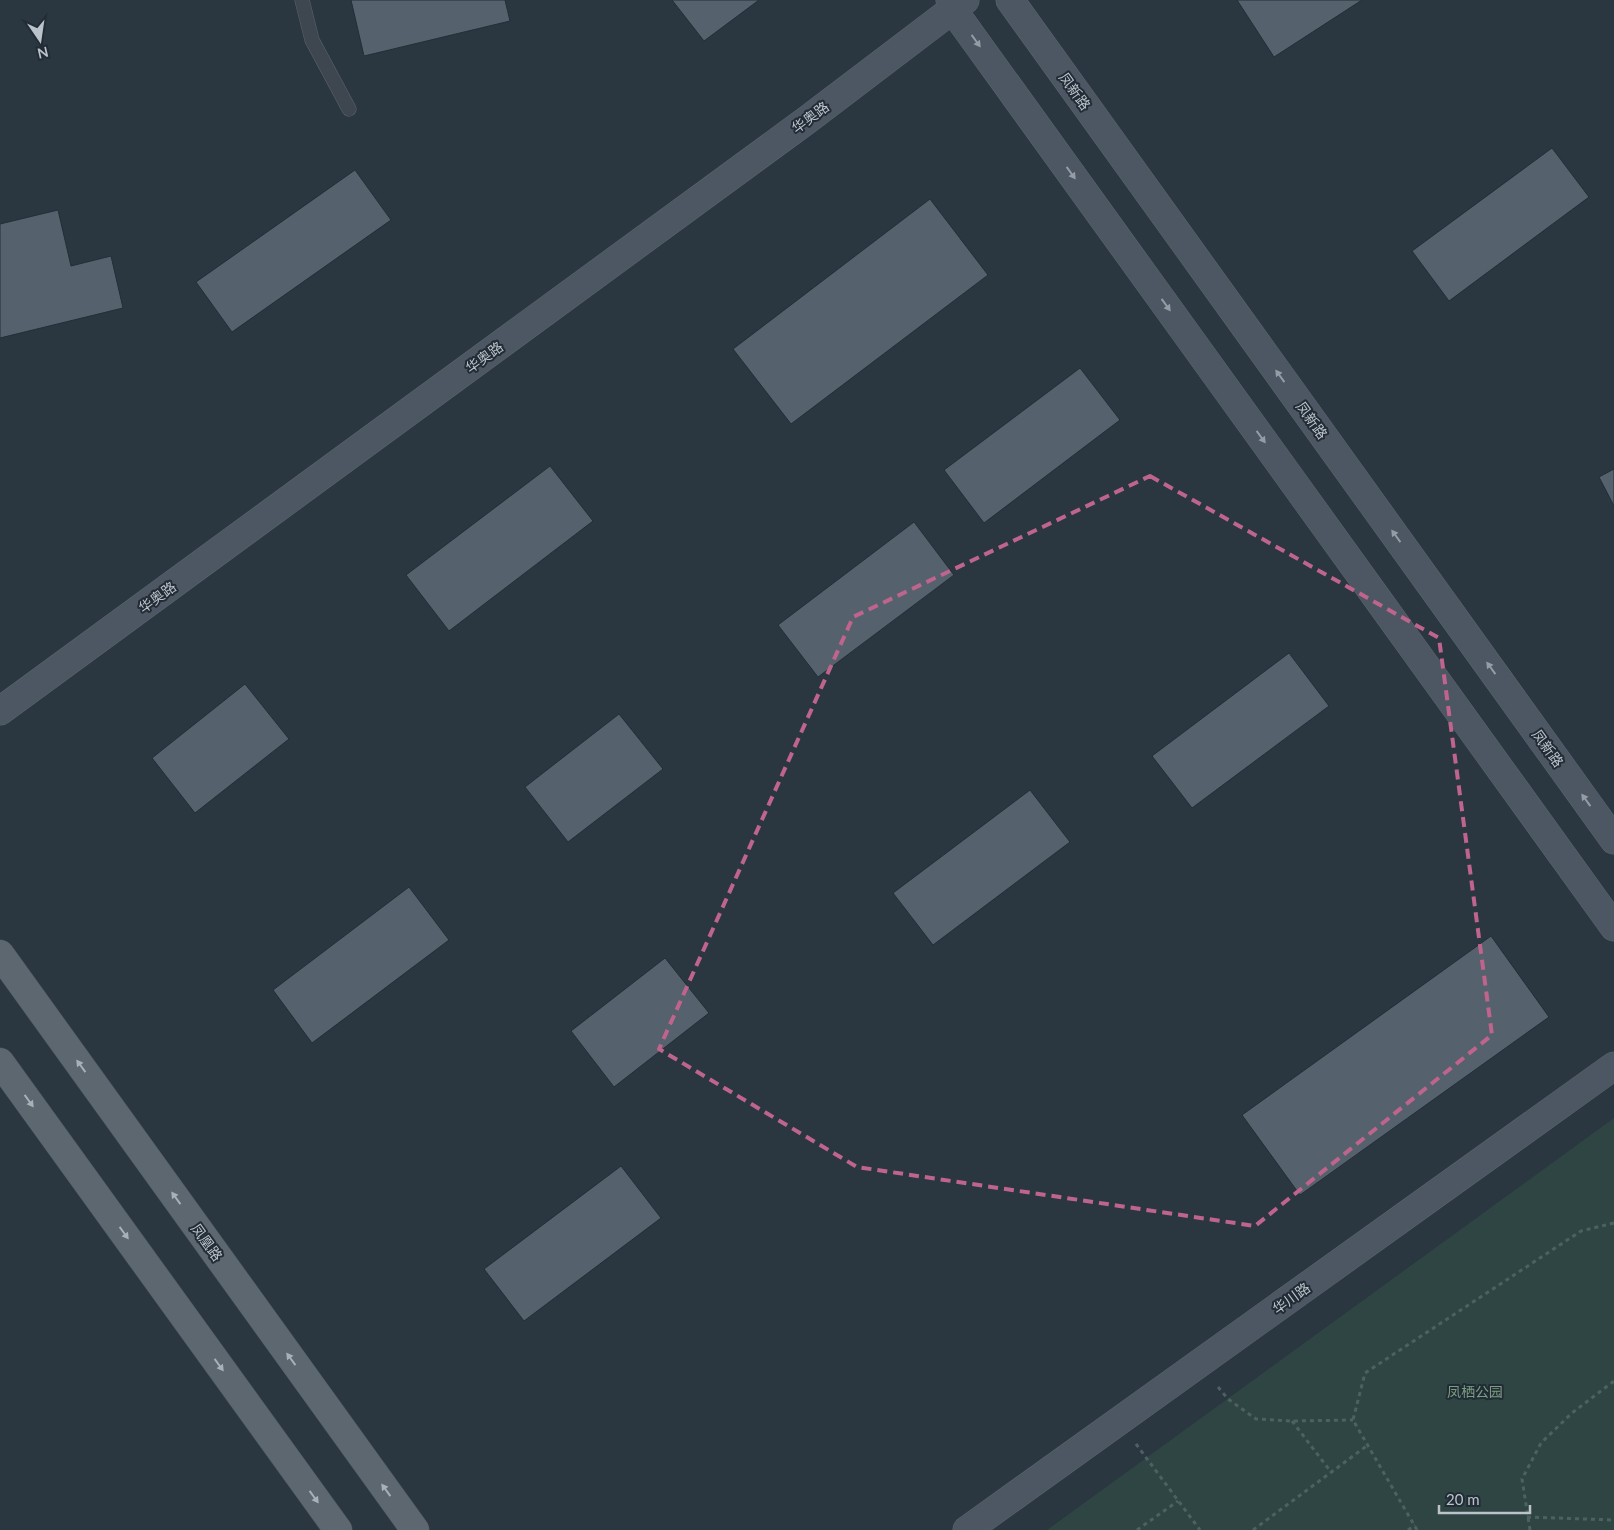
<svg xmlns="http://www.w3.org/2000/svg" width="1614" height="1530" font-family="Lato,'Noto Sans SC',sans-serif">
	<rect width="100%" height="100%" fill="#2a3640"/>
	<path fill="#2f4543" d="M1614,1118V1530H1047Z"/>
	<path fill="#55616d" stroke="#242e38" d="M351,0H505L510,21L364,56Z
		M672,0H759L704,41Z
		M1237,0H1362L1274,57Z
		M1552,148L1589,197L1449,301L1412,251Z
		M355,170L391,220L232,332L196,282Z
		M930,199L988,275L791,424L733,349Z
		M58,210L71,266L111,256L123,308L0,338V224Z
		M1080,368L1120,420L984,523L944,470Z
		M550,466L593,521L449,631L406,575Z
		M1614,469V506L1599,477Z
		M914,522L954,575L818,677L778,625Z
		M1289,653L1329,706L1192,808L1152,756Z
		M245,684L289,739L195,813L152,758Z
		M619,714L663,769L568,842L525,787Z
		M1030,790L1070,842L933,945L893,893Z
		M409,887L449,940L312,1043L273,990Z
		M1491,936L1549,1017L1300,1195L1242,1115Z
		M665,958L709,1013L614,1087L571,1031Z
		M621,1166L661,1218L524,1321L484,1269Z"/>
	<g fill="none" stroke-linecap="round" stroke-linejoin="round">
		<defs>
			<path id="lane" d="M302,0L312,40L349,109"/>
			<path id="secondary" d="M950,0L953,10L1614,927
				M1010,0L1614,840
				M0,711L807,120L965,0
				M967,1530L1614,1066"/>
			<path id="primary" d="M0,954L415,1530
				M0,1062L338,1530"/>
		</defs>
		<use href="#lane" stroke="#5c656e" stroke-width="15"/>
		<use href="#secondary" stroke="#5c656e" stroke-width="29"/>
		<use href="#primary" stroke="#4a535d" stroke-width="29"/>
		<path stroke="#4e6162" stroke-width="3" stroke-dasharray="4 4" stroke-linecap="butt" d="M1218,1387L1228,1399L1256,1419L1292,1421L1353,1420
			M1292,1421L1331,1472
			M1136,1444L1200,1530
			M1527,1517L1614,1520
			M1137,1530L1178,1501
			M1253,1530L1368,1445
			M1408,1530L1415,1525
			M1417,1530L1353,1420L1365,1373L1581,1231L1614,1223
			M1530,1530L1522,1479L1541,1443L1572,1413L1614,1381"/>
		<use href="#lane" stroke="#3e4750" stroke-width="14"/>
		<use href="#secondary" stroke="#4c5763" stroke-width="28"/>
		<use href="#primary" stroke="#5c6770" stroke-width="28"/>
	</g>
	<defs><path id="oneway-solid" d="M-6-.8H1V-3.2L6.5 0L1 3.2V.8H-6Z" transform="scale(1.25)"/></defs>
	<g fill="#949da6">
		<use href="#oneway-solid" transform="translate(976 41) rotate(54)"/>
		<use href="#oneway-solid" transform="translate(1071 173) rotate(54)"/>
		<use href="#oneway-solid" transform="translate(1166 305) rotate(54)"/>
		<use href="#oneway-solid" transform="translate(1280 376) rotate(-126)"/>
		<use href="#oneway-solid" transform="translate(1261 437) rotate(54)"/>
		<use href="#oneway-solid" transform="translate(1396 536) rotate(-126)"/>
		<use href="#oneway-solid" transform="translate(1491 668) rotate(-126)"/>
		<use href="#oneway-solid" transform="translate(1586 800) rotate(-126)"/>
	</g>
	<g fill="#a8b0b8">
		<use href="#oneway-solid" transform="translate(81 1066) rotate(-126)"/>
		<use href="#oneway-solid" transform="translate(29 1101) rotate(54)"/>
		<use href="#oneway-solid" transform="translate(176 1198) rotate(-126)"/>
		<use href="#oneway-solid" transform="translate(124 1233) rotate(54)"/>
		<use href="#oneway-solid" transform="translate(291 1359) rotate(-126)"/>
		<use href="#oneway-solid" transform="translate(219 1365) rotate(54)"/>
		<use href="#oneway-solid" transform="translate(386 1490) rotate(-126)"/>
		<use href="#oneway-solid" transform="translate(314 1497) rotate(54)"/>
	</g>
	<path fill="none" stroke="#bf648d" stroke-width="4" stroke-dasharray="10 6" stroke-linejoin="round" d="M1150,476L1439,638L1492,1035L1255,1226L857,1167L659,1049L853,617Z"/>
	<g text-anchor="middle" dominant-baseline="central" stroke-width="4" stroke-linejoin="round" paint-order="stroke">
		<g font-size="14" fill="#bbc2ca" stroke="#222c36">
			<text transform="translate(1075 91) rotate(54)">凤新路</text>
			<text transform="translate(810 117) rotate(-37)">华奥路</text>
			<text transform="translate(484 357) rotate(-36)">华奥路</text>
			<text transform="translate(1312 420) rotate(54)">凤新路</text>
			<text transform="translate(157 597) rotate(-36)">华奥路</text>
			<text transform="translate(1548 748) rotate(54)">凤新路</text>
			<text transform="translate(207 1242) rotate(54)">凤凰路</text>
			<text transform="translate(1291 1298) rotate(-36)">华川路</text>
		</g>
		<g font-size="14" fill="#7b9e80" stroke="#222c36">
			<text x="1475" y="1391">凤栖公园</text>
		</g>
	</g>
	<g transform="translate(40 40) rotate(167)" stroke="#222c36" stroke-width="4" paint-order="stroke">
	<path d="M0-4L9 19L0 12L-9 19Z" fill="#bbc2ca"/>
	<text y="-8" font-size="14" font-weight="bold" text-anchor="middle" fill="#bbc2ca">N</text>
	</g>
	<path d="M1439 1505v8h91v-8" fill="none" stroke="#bbc2ca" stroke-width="2.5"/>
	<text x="1446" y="1505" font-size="15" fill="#bbc2ca" stroke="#222c36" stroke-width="4" paint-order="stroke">20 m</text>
</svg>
